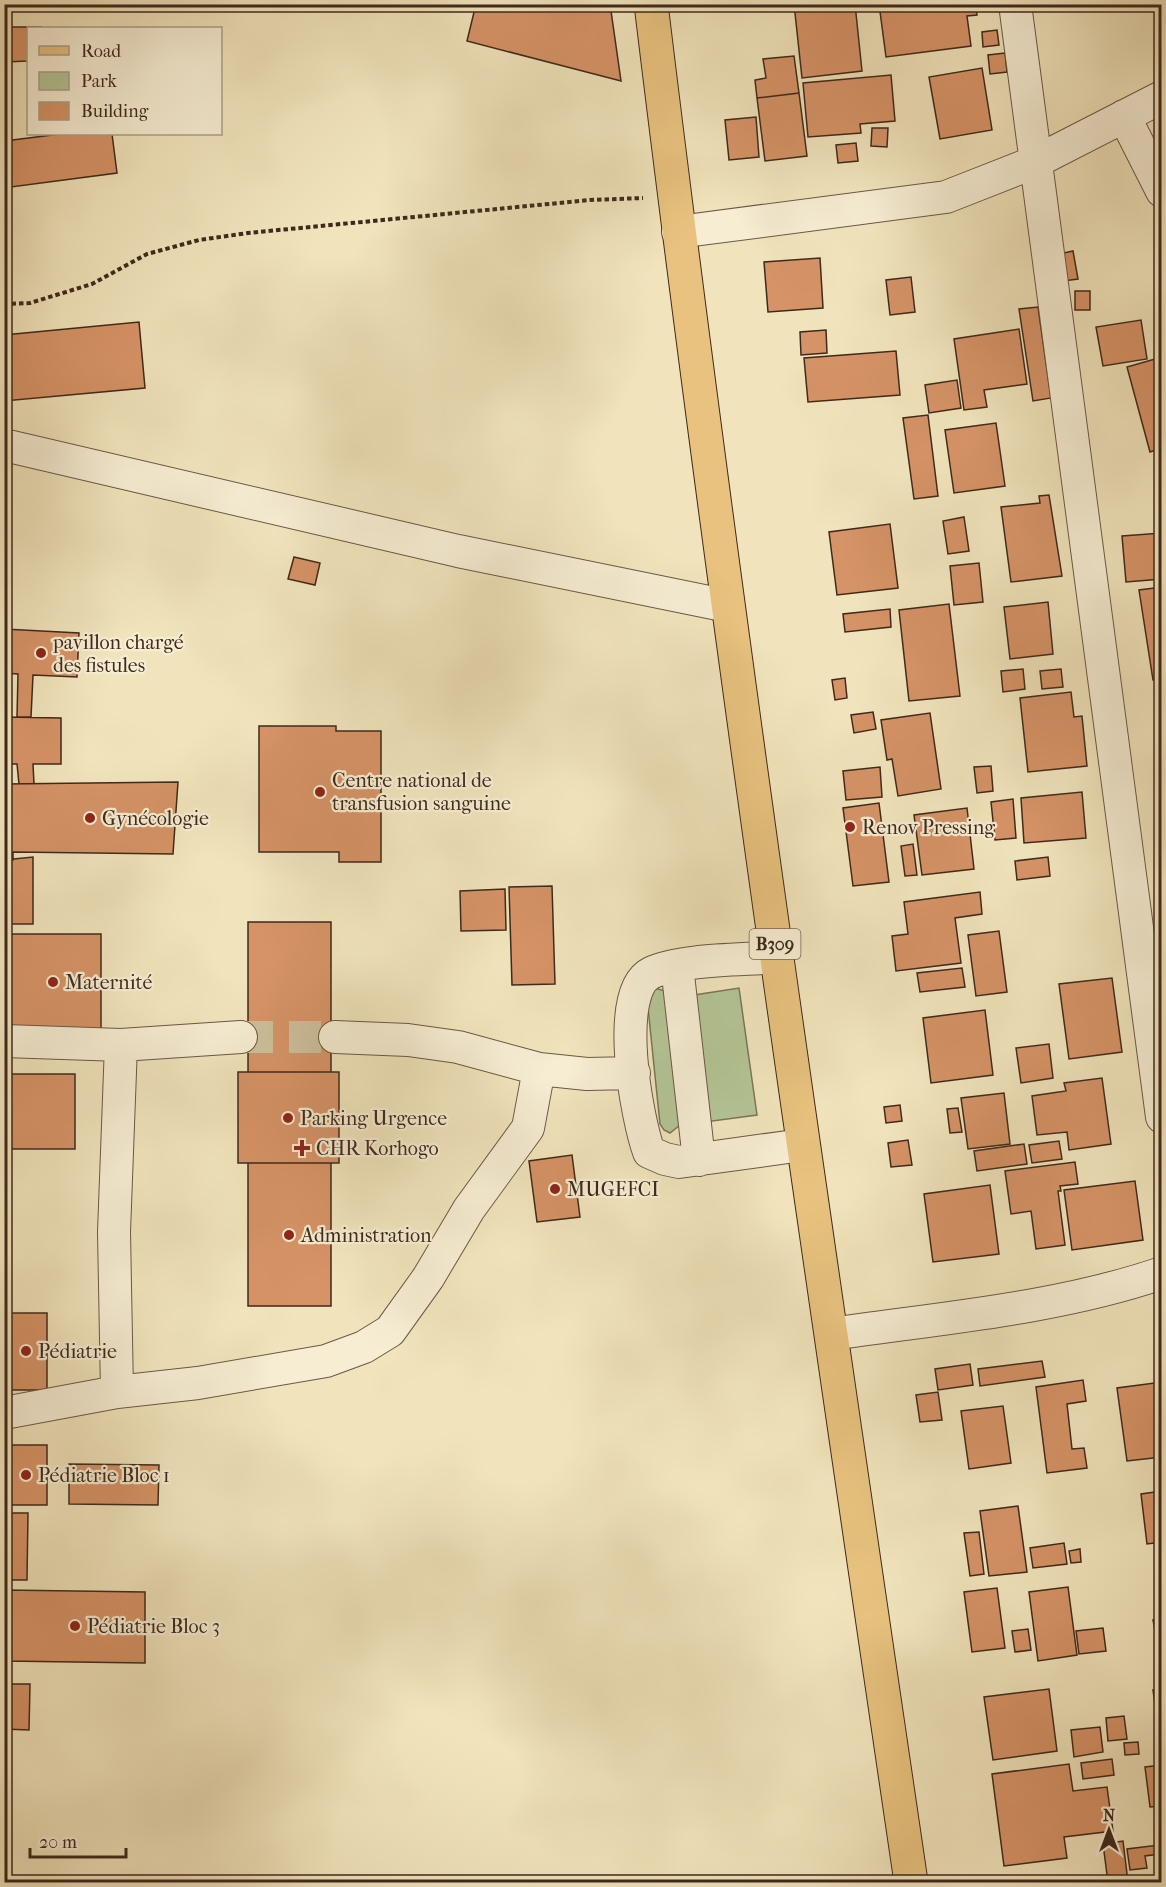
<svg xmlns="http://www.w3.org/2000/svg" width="1166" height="1887" font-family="'IM FELL French Canon',serif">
	<rect width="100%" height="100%" fill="#f1e4bc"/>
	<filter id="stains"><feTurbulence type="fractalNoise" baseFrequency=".00333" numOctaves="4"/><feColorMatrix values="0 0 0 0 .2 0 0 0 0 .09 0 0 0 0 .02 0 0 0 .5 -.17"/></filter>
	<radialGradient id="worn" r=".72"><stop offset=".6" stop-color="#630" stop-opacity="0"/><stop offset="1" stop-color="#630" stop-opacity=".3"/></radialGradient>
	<path fill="#b4c596" stroke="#797759" stroke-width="1.5" d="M655,988L665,991L680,1125L670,1133L664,1130L660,1124L647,998Z
		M739,988L757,1115L705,1122L688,996Z"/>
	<path fill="#d69367" stroke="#3e291c" stroke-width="1.5" d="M476,4H610L621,81L467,41Z
		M794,4H855L862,71L802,78Z
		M879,4H975L977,15L967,16L971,46L886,57Z
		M4,27H42L28,28V61L4,62Z
		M997,30L999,45L983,47L982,32Z
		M1005,53L1007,72L990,74L988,55Z
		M794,56L799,93L757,98L755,80L766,78L763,59Z
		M982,68L992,130L940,139L929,77Z
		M891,75L895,121L860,124L861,133L808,137L803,83Z
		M799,93L807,156L765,161L757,98Z
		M756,117L759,157L729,160L725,120Z
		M872,128H888L887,147L871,146Z
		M60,134H112L117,173L11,187L5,141Z
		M856,143L858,161L838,163L836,145Z
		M1073,251L1078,279L1063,281L1059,254Z
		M820,258L823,308L768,312L764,262Z
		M911,277L915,312L890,315L886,280Z
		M1075,291H1090V310H1075Z
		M1038,307L1051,398L1033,401L1019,309Z
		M1141,320L1147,359L1103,366L1096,327Z
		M139,322L145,388L4,401V335Z
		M1019,329L1027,384L984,390L987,407L964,410L954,339Z
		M826,330L827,353L801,355L800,332Z
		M896,351L900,395L808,402L804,358Z
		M1162,357V448L1150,452L1127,367Z
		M957,380L961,408L929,413L925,385Z
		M928,415L938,496L914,499L903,418Z
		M996,423L1005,486L954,493L945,430Z
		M1049,495L1062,576L1011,582L1001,507L1040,503L1039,496Z
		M964,517L969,551L948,554L943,521Z
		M890,524L898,588L837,595L829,532Z
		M1162,533V579L1126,582L1122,536Z
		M294,557L320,563L315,585L288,579Z
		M979,563L983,602L954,605L950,566Z
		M1162,587V679L1153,680L1139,590Z
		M1048,602L1053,654L1010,659L1004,607Z
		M949,604L960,696L909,701L899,610Z
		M890,609L891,627L845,632L843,614Z
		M4,629L79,633L77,677L33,675L31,717H17L18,674L4,673Z
		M1023,669L1025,689L1003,692L1001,671Z
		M1061,669L1063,687L1042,689L1040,671Z
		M845,678L847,698L835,700L832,680Z
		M1071,692L1074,717L1082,716L1087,766L1028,772L1020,698Z
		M873,712L876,729L854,733L851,715Z
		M930,713L941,789L898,796L892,759L887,760L881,720Z
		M4,717L61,718V764H33L34,784H19L17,764H4Z
		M259,726H336V731H381V862H339V852H259Z
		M991,766L993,791L977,793L974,767Z
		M880,767L882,797L846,800L843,771Z
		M178,782L173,854L13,852V860H4V784Z
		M1082,792L1086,838L1024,843L1021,798Z
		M1013,799L1016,838L995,840L991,802Z
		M879,803L889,882L853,886L843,808Z
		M967,808L974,869L922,875L914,815Z
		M913,844L917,875L905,876L901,846Z
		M33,857V924H11V934H4V860Z
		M1048,857L1050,876L1017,880L1015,861Z
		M552,886L555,984L512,985L509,887Z
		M505,889L506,930L461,931L460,891Z
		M980,892L982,914L955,918L961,963L896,971L892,936L908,934L904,902Z
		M248,922H331V1072H248Z
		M999,931L1007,992L976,996L968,935Z
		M4,934H101V1030H4Z
		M962,968L965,987L920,992L917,973Z
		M1112,978L1122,1052L1069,1059L1059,984Z
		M985,1010L993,1075L931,1083L923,1018Z
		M1049,1044L1053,1078L1021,1083L1016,1048Z
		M238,1072H339V1163H238Z
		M4,1074H75V1149H4Z
		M1102,1078L1111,1144L1069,1150L1067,1132L1037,1135L1032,1096L1066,1091L1064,1083Z
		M1004,1093L1010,1144L968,1149L961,1098Z
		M900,1105L902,1121L886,1123L884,1107Z
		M958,1108L962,1132L950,1133L947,1109Z
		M908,1140L912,1165L891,1167L888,1143Z
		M1059,1141L1062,1159L1032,1163L1029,1145Z
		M1024,1144L1027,1164L977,1171L974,1151Z
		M572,1155L580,1217L537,1222L529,1161Z
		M1075,1162L1078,1184L1060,1186L1061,1191H1058L1065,1245L1036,1249L1031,1211L1011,1214L1005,1171Z
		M248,1163H331V1306H248Z
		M1135,1181L1143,1240L1072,1250L1064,1190Z
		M990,1185L999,1254L933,1262L924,1194Z
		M4,1313H47V1390H4Z
		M1042,1361L1045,1377L980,1386L978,1369Z
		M970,1364L973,1385L938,1390L935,1369Z
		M1083,1380L1086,1401L1067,1404L1072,1449L1084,1448L1087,1468L1047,1473L1036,1387Z
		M1162,1382V1457L1127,1461L1117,1388Z
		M938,1392L942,1420L920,1422L916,1395Z
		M1003,1406L1011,1463L969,1469L961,1411Z
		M4,1445H47V1505H4Z
		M69,1464L159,1465L158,1505L69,1504Z
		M1162,1491V1542L1147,1544L1141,1494Z
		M1018,1506L1027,1572L989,1576L980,1511Z
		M4,1513H28L27,1580H4Z
		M979,1532L984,1574L970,1576L964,1533Z
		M1064,1543L1067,1564L1033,1568L1030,1548Z
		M1080,1549L1081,1562L1071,1563L1069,1551Z
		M1068,1587L1077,1655L1038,1661L1029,1592Z
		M997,1588L1005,1648L972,1652L964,1592Z
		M4,1590L145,1592V1663L4,1661Z
		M1162,1619V1635L1156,1636L1153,1620Z
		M1103,1628L1106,1651L1079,1654L1076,1631Z
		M1028,1629L1031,1650L1015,1652L1012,1631Z
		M4,1684H30L29,1730L4,1729Z
		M1049,1689L1057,1751L993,1760L984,1697Z
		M1162,1689V1742H1160L1153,1690Z
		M1124,1716L1127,1739L1108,1741L1106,1718Z
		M1100,1727L1103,1752L1074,1757L1071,1730Z
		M1138,1742L1139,1754L1125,1755L1124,1743Z
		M1112,1759L1114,1775L1083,1779L1081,1763Z
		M1069,1764L1073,1791L1107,1787L1113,1831L1064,1837L1067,1858L1004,1866L992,1774Z
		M1162,1765V1806L1150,1807L1145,1767Z
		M1123,1841L1128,1882H1108L1103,1844Z
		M1159,1845L1160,1854L1145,1856L1147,1868L1130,1870L1127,1849Z"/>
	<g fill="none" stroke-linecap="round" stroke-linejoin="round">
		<path stroke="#cdbf9c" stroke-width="32" stroke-dasharray="32 16" stroke-linecap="butt" d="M241,1037H335"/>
		<defs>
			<path id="minor" d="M1015,4L1162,1117
				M1124,116L1162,191
				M678,232L946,197L1035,162L1162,97
				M4,445L458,551L728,606
				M777,957C744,960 679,959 651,973C613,992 637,1119 649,1152L665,1159L679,1162L802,1145
				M677,966L699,1160
				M335,1037L408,1040L458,1047L539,1069L587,1074L634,1073
				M4,1041L121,1045L241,1037
				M831,1334C941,1318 1056,1309 1162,1273
				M117,1392L114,1232L121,1045
				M4,1413L117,1392L198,1383L326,1361L364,1347L390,1331L428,1278L469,1209L528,1128L539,1069"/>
			<path id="major" d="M651,4C727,632 819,1257 911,1882"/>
		</defs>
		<use href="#minor" stroke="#6b5844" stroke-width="34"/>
		<use href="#major" stroke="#3e291c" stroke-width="35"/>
		<path stroke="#3e291c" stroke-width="4" stroke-dasharray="4.5 3" stroke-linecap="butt" d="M4,304L30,303L92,284L147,254L199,240L248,233L590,200L643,198"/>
		<use href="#minor" stroke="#f6edd3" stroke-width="32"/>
		<use href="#major" stroke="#e8c27e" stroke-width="33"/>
	</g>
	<g fill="#8f2418" stroke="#f6edd3" stroke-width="2">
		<circle cx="41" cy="653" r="6"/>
		<circle cx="320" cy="792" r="6"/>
		<circle cx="90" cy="818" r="6"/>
		<circle cx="850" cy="827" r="6"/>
		<circle cx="53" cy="982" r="6"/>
		<circle cx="288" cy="1118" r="6"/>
		<path d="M299 1139h6v6h6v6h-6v6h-6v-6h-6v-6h6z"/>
		<circle cx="555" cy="1189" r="6"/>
		<circle cx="289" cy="1235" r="6"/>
		<circle cx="26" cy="1351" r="6"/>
		<circle cx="26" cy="1475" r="6"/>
		<circle cx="75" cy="1626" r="6"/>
	</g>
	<g text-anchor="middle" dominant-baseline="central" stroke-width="4.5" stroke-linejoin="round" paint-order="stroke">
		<rect fill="#f6edd3" stroke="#756453" stroke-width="1.5" x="749.5" y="929" width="51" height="30" rx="4.5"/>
		<g font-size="18" font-weight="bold" fill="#3e291c">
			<text x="775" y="944">B309</text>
		</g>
		<g font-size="20" fill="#3e291c" stroke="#f6edd3" text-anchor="start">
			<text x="53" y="642">pavillon chargé<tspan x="53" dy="23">des fistules</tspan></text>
			<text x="332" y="780">Centre national de<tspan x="332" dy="23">transfusion sanguine</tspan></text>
			<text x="102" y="818">Gynécologie</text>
			<text x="862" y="827">Renov Pressing</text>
			<text x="65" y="982">Maternité</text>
			<text x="300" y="1118">Parking Urgence</text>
			<text x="316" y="1148">CHR Korhogo</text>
			<text x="567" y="1189">MUGEFCI</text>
			<text x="301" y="1235">Administration</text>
			<text x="38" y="1351">Pédiatrie</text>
			<text x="38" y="1475">Pédiatrie Bloc 1</text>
			<text x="87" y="1626">Pédiatrie Bloc 3</text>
		</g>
	</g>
	<rect width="1166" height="1887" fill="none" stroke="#f1e4bc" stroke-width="24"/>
	<rect x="6" y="6" width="1154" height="1875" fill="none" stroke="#3e291c" stroke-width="3"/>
	<rect x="12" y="12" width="1142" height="1863" fill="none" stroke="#3e291c" stroke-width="1.5"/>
	<rect x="27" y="27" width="195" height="108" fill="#f6edd3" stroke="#ac9f8a" stroke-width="1.5"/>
	<rect x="39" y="46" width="30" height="9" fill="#e8c27e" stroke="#ac9f8a" stroke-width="1.5"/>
	<text x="81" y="57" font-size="18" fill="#3e291c">Road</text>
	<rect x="39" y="72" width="30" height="18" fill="#b4c596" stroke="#ac9f8a" stroke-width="1.5"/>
	<text x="81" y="87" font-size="18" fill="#3e291c">Park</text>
	<rect x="39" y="102" width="30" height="18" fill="#d69367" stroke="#ac9f8a" stroke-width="1.5"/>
	<text x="81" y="117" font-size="18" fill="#3e291c">Building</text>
	<g transform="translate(1109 1830)" stroke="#f6edd3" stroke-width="4.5" paint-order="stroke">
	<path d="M0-4.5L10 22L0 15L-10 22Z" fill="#3e291c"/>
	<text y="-9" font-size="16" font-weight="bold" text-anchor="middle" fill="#3e291c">N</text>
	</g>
	<path d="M30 1848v9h96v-9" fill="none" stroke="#3e291c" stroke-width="3"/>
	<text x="39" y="1848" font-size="18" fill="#3e291c" stroke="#f6edd3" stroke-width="4.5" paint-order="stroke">20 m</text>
	<rect width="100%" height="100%" filter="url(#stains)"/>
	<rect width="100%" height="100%" fill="url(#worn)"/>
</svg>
